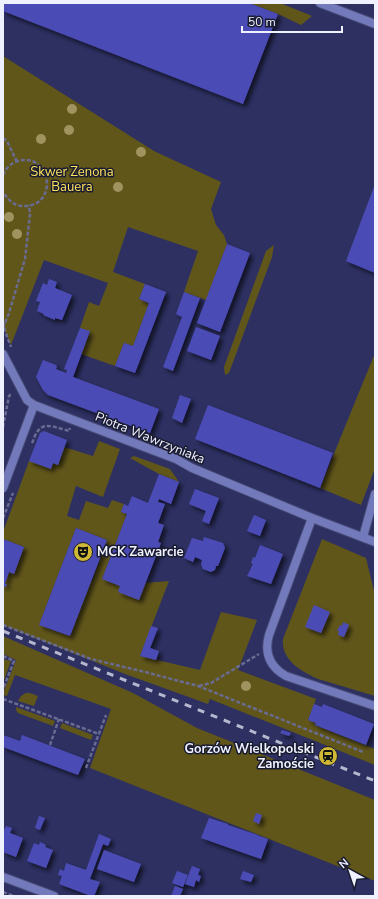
<svg xmlns="http://www.w3.org/2000/svg" width="378" height="899" font-family="'Nunito Sans',sans-serif">
	<defs>
		<filter id="shadow"><feDropShadow dx="3.5" dy="3.5" stdDeviation="2" flood-color="#0009"/></filter>
	</defs>
	<rect width="100%" height="100%" fill="#2d3061"/>
	<path fill="#61561a" fill-rule="evenodd" d="M249,3H280L312,16L301,25L278,14Z
		M3,56L154,151L221,182L211,209L216,225L224,235L227,244L206,300L184,292L198,251L128,227L113,272L145,284L139,299L149,303L133,346L124,343L115,366L81,354L90,332L80,328L89,302L99,306L108,283L44,260L11,345L5,331L3,323Z
		M274,245L272,257L229,373L225,375L224,367L266,251Z
		M375,353V468L361,505L320,488Z
		M99,441L120,449L103,497L76,486L67,516L79,520L86,501L108,508L112,500L124,504L121,512L127,514L102,579L145,583L169,581L140,656L200,670L221,612L257,620L238,670L316,699L308,720L316,723L315,725L375,749V765L210,699L208,704L125,674L3,625V588L4,586L7,584H5L9,572L14,573L24,547L3,539V532L29,461L51,468L53,463L64,447L93,456ZM76,528L107,540L92,581H90L70,636L39,625Z
		M134,456L170,469L179,482L159,474L130,458Z
		M322,539L366,558L375,595V696L318,679C301,671 281,660 283,639Z
		M3,636L133,693L197,728L375,800V881L90,768L111,709L15,675L7,696L3,695V693L16,660L3,654Z
		M3,659L11,661L3,683Z
		M26,693H30L38,696L34,706L18,701L21,696Z
		M16,707L55,721L53,726L18,713L16,710Z
		M62,723L93,735L91,740L60,728Z"/>
	<path fill="#4c4cb5" filter="url(#shadow)" d="M3,3H249L278,14L243,104L3,11Z
		M375,184V273L346,261Z
		M227,244L250,253L220,332L197,323Z
		M49,279L57,282L55,288L72,295L62,320L55,318V320L43,315L44,314L37,311L40,302L36,301L43,283L47,285Z
		M145,284L166,292L135,373L115,366L124,343L133,346L149,303L139,299Z
		M184,292L200,298L173,371L163,367L182,317L176,314Z
		M196,327L220,336L211,360L187,351Z
		M80,328L90,331L73,377L159,409L150,433L48,395L43,390L36,377L43,360L56,365L57,367L56,369L66,373L67,370L64,369Z
		M180,395L191,399L182,423L172,418Z
		M208,405L333,453L320,488L195,439Z
		M44,431L67,440L58,465L53,463L51,469L29,461L40,433Z
		M159,474L179,482L171,504L159,499L158,502L165,504L158,523L164,525L158,542L161,543L139,600L118,592L120,586L102,579L127,514L121,512L124,504L128,506L132,496L148,503Z
		M195,489L219,498L209,524L202,521L206,511L189,504Z
		M254,515L266,520L260,536L247,531Z
		M76,528L107,540L70,636L39,625Z
		M204,537L223,543L225,548L218,566H216L215,570L211,572L203,569L201,564L202,560L195,557L193,562L184,558L192,538L203,541Z
		M3,539L24,547L14,574L9,572L5,584H7L6,587L3,586Z
		M260,545L283,554L271,584L247,576L253,564L251,563L253,557L255,558Z
		M314,605L330,612L321,633L305,627Z
		M343,622L349,625L344,637L338,635L339,631H337L340,625L342,626Z
		M151,626L158,628L150,648L159,651L156,660L140,656Z
		M314,704L322,707L323,704L374,724L366,745L315,725L316,723L308,720Z
		M282,730L291,733L289,736L280,733Z
		M3,735L20,741L22,735L85,759L78,775L3,747Z
		M256,813L262,815L259,824L253,821Z
		M39,816L45,818L40,830L35,828Z
		M209,818L228,824V825L258,835H257L268,839L261,859L201,838Z
		M6,826L12,828L10,833L23,838L16,857L3,852V830H4Z
		M99,834L111,839L108,846L103,844L90,879L100,882L94,896H91L59,884L62,876L58,875L60,869L64,871L66,863L86,870Z
		M40,842L46,845L45,847L53,850L46,868L27,861L34,843L39,845Z
		M104,850L141,864L134,882L97,869Z
		M192,866L200,869L198,875L201,876L199,882L196,880L194,887L185,884Z
		M177,871L188,875L183,887L172,883Z
		M243,871L254,875L251,882L240,879Z
		M175,886L183,889L180,896H171Z"/>
	<g fill="none" stroke-linecap="round" stroke-linejoin="round">
		<defs>
			<path id="minor" d="M320,3L375,24
				M3,354L27,400L34,405L176,459L192,468L312,518L375,542
				M3,488L34,405
				M312,518L269,635C264,653 270,667 286,676L375,706
				M363,537L375,494
				M3,877L54,896"/>
		</defs>
		<use href="#minor" stroke="#484b77" stroke-width="10"/>
		<path stroke="#696b91" stroke-width="2.5" stroke-dasharray="4 2" stroke-linecap="butt" d="M3,138L7,141L17,162
			M3,175C6,168 11,163 18,161C51,152 59,205 25,206C15,207 8,200 3,192
			M3,322L4,324L5,331L11,347
			M3,328L9,313L25,259L30,214L29,205
			M3,427L9,396L12,393
			M32,443C34,439 35,434 38,431C44,421 60,429 69,431L70,428
			M3,518L13,493
			M3,625L91,659L145,672L198,686L363,752
			M3,656L14,661L3,689
			M199,686L211,683L259,654
			M3,699L99,734
			M50,745L59,719
			M86,768L106,715
			M3,892L14,896"/>
		<use href="#minor" stroke="#737abc" stroke-width="8"/>
		<path stroke="#b6b8cf" stroke-width="3" stroke-dasharray="7 7" stroke-linecap="butt" d="M3,631L375,781"/>
	</g>
	<g fill="#a0935f">
		<circle cx="72" cy="109" r="5"/>
		<circle cx="69" cy="130" r="5"/>
		<circle cx="41" cy="139" r="5"/>
		<circle cx="141" cy="152" r="5"/>
		<circle cx="118" cy="187" r="5"/>
		<circle cx="9" cy="217" r="5"/>
		<circle cx="17" cy="234" r="5"/>
		<circle cx="246" cy="686" r="5"/>
	</g>
	<defs>
		<symbol id="theatre-disc" viewBox="-11 -11 22 22"><circle r="9.5" fill="#d0b837" stroke="#191b31"/><path d="M-5-5.5Q0-4 5-5.5V0Q5 5 0 6Q-5 5-5 0ZM-3.3-2.5H-1v1.5H-3.3ZM1-2.5H3.3v1.5H1ZM-2.8 1Q0 5.5 2.8 1Z" fill="#111"/></symbol>
		<symbol id="station-disc" viewBox="-11 -11 22 22"><circle r="9.5" fill="#d0b837" stroke="#191b31"/><path d="M-3-6H3Q5-6 5-4V2Q5 4 3 4L4.5 6H3L1.5 4h-3L-3 6H-4.5L-3 4Q-5 4-5 2V-4Q-5-6-3-6ZM-3.5-4v3h7v-3ZM-3.5 1v1.5H-2V1ZM2 1v1.5H3.5V1Z" fill="#111"/></symbol>
	</defs>
	<g fill-rule="evenodd">
		<use href="#theatre-disc" x="72" y="541" width="22" height="22"/>
		<use href="#station-disc" x="317" y="745" width="22" height="22"/>
	</g>
	<g text-anchor="middle" dominant-baseline="central" stroke-width="3" stroke-linejoin="round" paint-order="stroke">
		<g font-size="13" fill="#ffe45d" stroke="#191b31">
			<text x="72" y="172">Skwer Zenona<tspan x="72" dy="15">Bauera</tspan></text>
		</g>
		<g font-size="13" fill="#eff1fe" stroke="#191b31">
			<text transform="translate(150 438) rotate(22)">Piotra Wawrzyniaka</text>
		</g>
		<g font-size="13" font-weight="bold" fill="#eff1fe" stroke="#191b31" text-anchor="start">
			<text x="97" y="552">MCK Zawarcie</text>
			<text x="314" y="749" text-anchor="end">Gorzów Wielkopolski<tspan x="314" dy="15">Zamoście</tspan></text>
		</g>
	</g>
	<rect width="378" height="899" fill="none" stroke="#eff1fe" stroke-width="8"/>
	<g transform="translate(350 871) rotate(320)" stroke="#191b31" stroke-width="3" paint-order="stroke">
	<path d="M0-3L7 15L0 10L-7 15Z" fill="#eff1fe"/>
	<text y="-6" font-size="11" font-weight="bold" text-anchor="middle" fill="#eff1fe">N</text>
	</g>
	<path d="M242 26v6h100v-6" fill="none" stroke="#eff1fe" stroke-width="2"/>
	<text x="248" y="26" font-size="12" fill="#eff1fe" stroke="#191b31" stroke-width="3" paint-order="stroke">50 m</text>
</svg>
